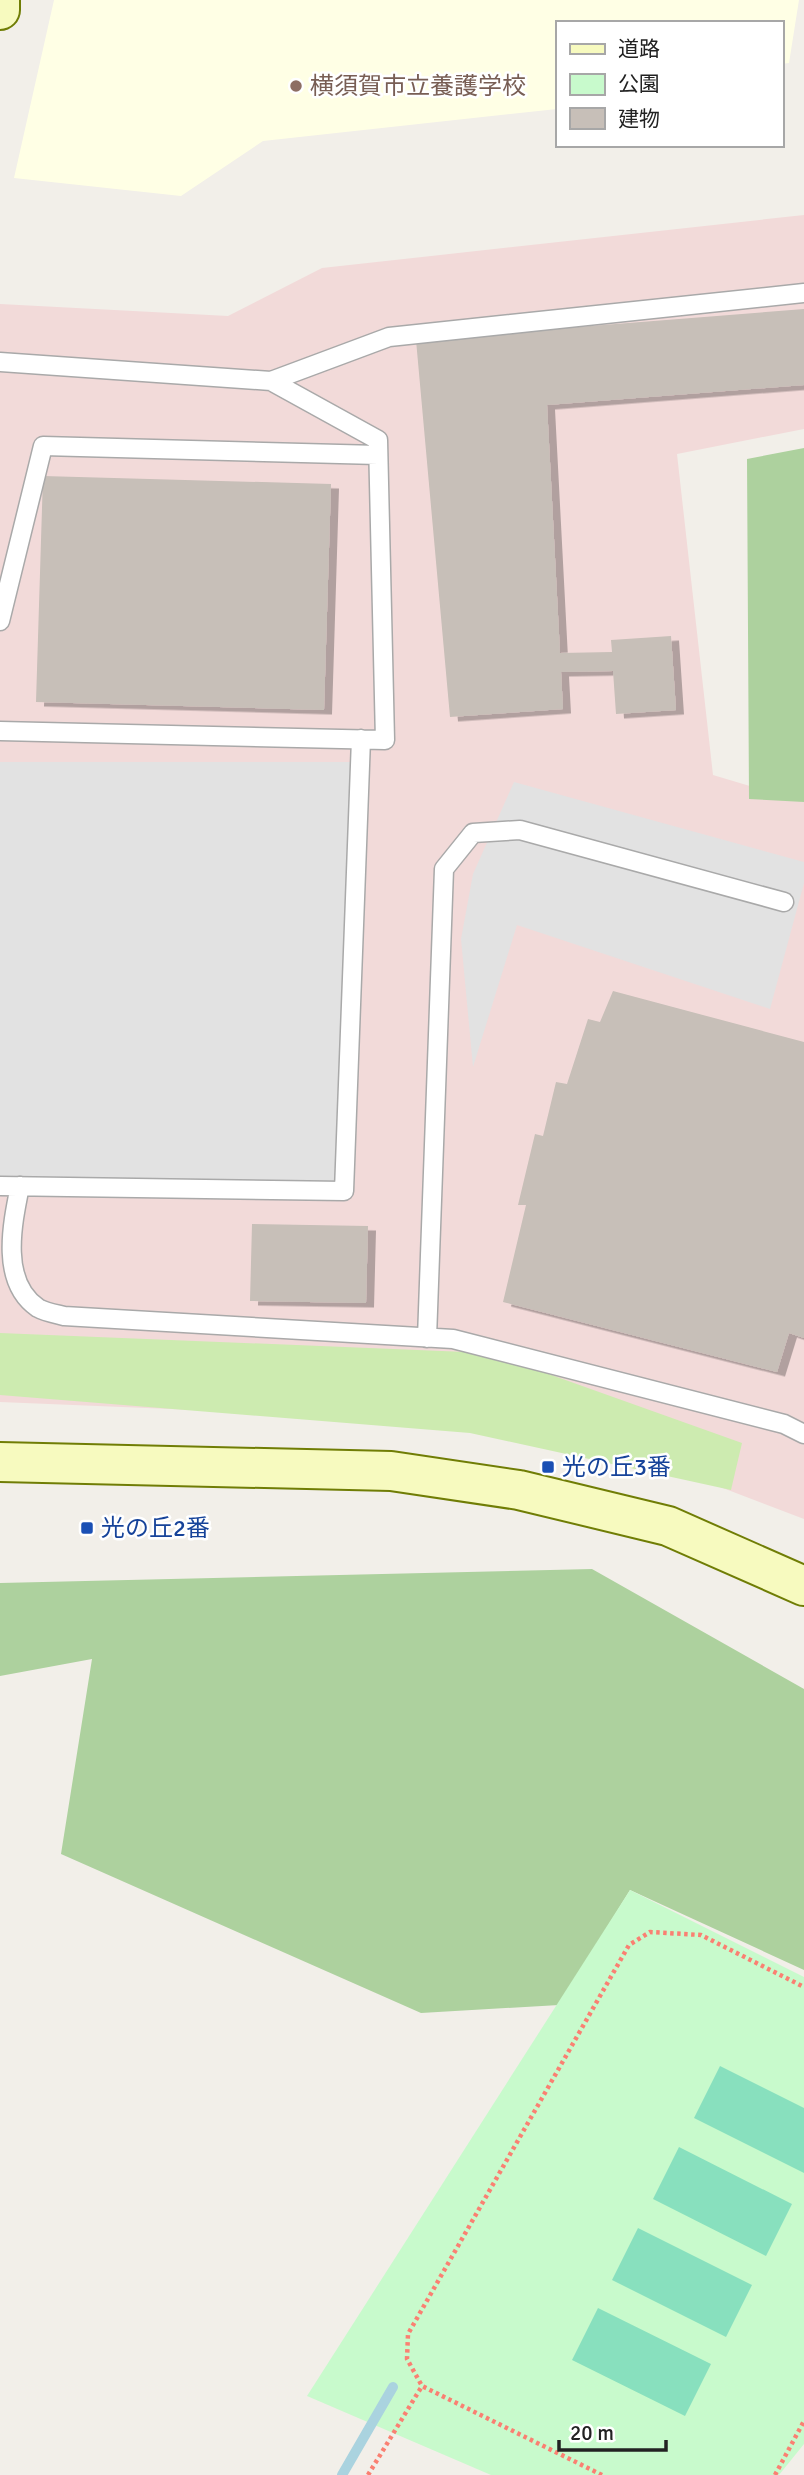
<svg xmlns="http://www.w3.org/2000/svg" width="804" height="2475" font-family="Signika,'Noto Sans JP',sans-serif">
	<defs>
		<filter id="shadow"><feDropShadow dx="8" dy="4.5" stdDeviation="0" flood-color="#0004"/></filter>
	</defs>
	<rect width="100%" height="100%" fill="#f2efe9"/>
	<path fill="#f2dad9" d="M804,215V429L677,454L713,775L804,802V1519L647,1459L482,1422L0,1402V304L228,316L322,268Z"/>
	<path fill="#ffffe5" d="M54,0H799L789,63L781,64V23H557V109L263,141L181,196L14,178Z"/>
	<path fill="#cdebb0" d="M0,1333L490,1353L742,1443L731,1490L470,1433L0,1395Z"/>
	<path fill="#add19e" d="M804,448V802L749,799L747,459Z
		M592,1569L804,1689V1970L630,1890L559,2005L421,2013L61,1854L92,1659L0,1676V1583Z"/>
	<path fill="#c8facc" d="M630,1890L804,1977V2444L779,2475H491L307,2396Z"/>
	<path fill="#88e0be" d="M720,2066L804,2108V2173L694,2118Z
		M679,2147L792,2204L766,2256L653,2199Z
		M638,2228L752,2285L726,2337L612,2280Z
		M598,2308L711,2364L685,2416L572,2360Z"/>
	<path fill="#e2e2e2" d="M0,762H360L341,1199L0,1193Z
		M514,782L804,862V883L770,1009L517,925L473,1067L461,939L473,874Z"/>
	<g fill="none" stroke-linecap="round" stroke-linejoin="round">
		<path stroke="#aad3df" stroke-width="10" d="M342,2475L393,2387"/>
	</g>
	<path fill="#c7bfb8" filter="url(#shadow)" d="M804,309V385L547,405L560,653L612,652L611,640L671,636L676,710L616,714L613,671L561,672L563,709L450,717L416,340Z
		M43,476L331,484L324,710L36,702Z
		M613,991L804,1042V1338L789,1333L777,1372L503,1302L526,1205H518L535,1134L543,1136L556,1082L567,1084L588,1019L600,1022Z
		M252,1224L368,1226L366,1303L250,1301Z"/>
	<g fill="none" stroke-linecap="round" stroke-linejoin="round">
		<defs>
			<path id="lane" d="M0,362L271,381L389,337L804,293
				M0,621L43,446L378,455
				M0,731L385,740L378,440L271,381
				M0,1186L344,1191L361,739
				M20,1186C12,1225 0,1282 38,1308C45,1312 56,1314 64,1316L453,1339L784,1424L804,1434
				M427,1338L444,869L473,833L520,830L784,902"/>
			<path id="secondary" d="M0,1V10
				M0,1462L391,1471L519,1490L668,1526L804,1586"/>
		</defs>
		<use href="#lane" stroke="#a9a9a9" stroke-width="21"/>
		<use href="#secondary" stroke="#707d05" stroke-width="42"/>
		<path stroke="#fa8072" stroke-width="4.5" stroke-dasharray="3.5 3.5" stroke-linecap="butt" d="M368,2475L422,2386
			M602,2475L422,2386L407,2359L408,2334L629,1945L650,1932L701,1935L804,1987
			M775,2475L804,2421"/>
		<use href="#lane" stroke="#fff" stroke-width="18"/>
		<use href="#secondary" stroke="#f7fabf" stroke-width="38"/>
	</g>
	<circle fill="#8d6e63" stroke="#fff" stroke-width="2.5" cx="296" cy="86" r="7"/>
	<g fill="#1a4fb4" stroke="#fff" stroke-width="2.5">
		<rect x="541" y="1460" width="14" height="14" rx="3.5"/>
		<rect x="80" y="1521" width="14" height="14" rx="3.5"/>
	</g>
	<g text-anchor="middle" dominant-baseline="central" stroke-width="5" stroke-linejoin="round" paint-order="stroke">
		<g font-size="24" fill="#785e54" stroke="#fff" text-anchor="start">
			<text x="310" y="86">横須賀市立養護学校</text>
		</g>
		<g font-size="24" fill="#164399" stroke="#fff" text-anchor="start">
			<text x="562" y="1467">光の丘3番</text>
			<text x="101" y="1528">光の丘2番</text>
		</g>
	</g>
	<rect x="556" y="21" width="228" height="126" fill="#ffffff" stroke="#a7a7a7" stroke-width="2"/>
	<rect x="570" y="44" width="35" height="10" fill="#f7fabf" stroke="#a7a7a7" stroke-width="2"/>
	<text x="618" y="56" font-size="21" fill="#222222">道路</text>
	<rect x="570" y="74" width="35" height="21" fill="#c8facc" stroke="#a7a7a7" stroke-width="2"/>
	<text x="618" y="91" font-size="21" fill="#222222">公園</text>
	<rect x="570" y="108" width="35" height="21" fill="#c7bfb8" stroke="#a7a7a7" stroke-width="2"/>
	<text x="618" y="126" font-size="21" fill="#222222">建物</text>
	<path d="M559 2440v10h107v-10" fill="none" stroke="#222222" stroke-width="3.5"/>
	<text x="570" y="2440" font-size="21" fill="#222222" stroke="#ffffff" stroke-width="5" paint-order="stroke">20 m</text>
</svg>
